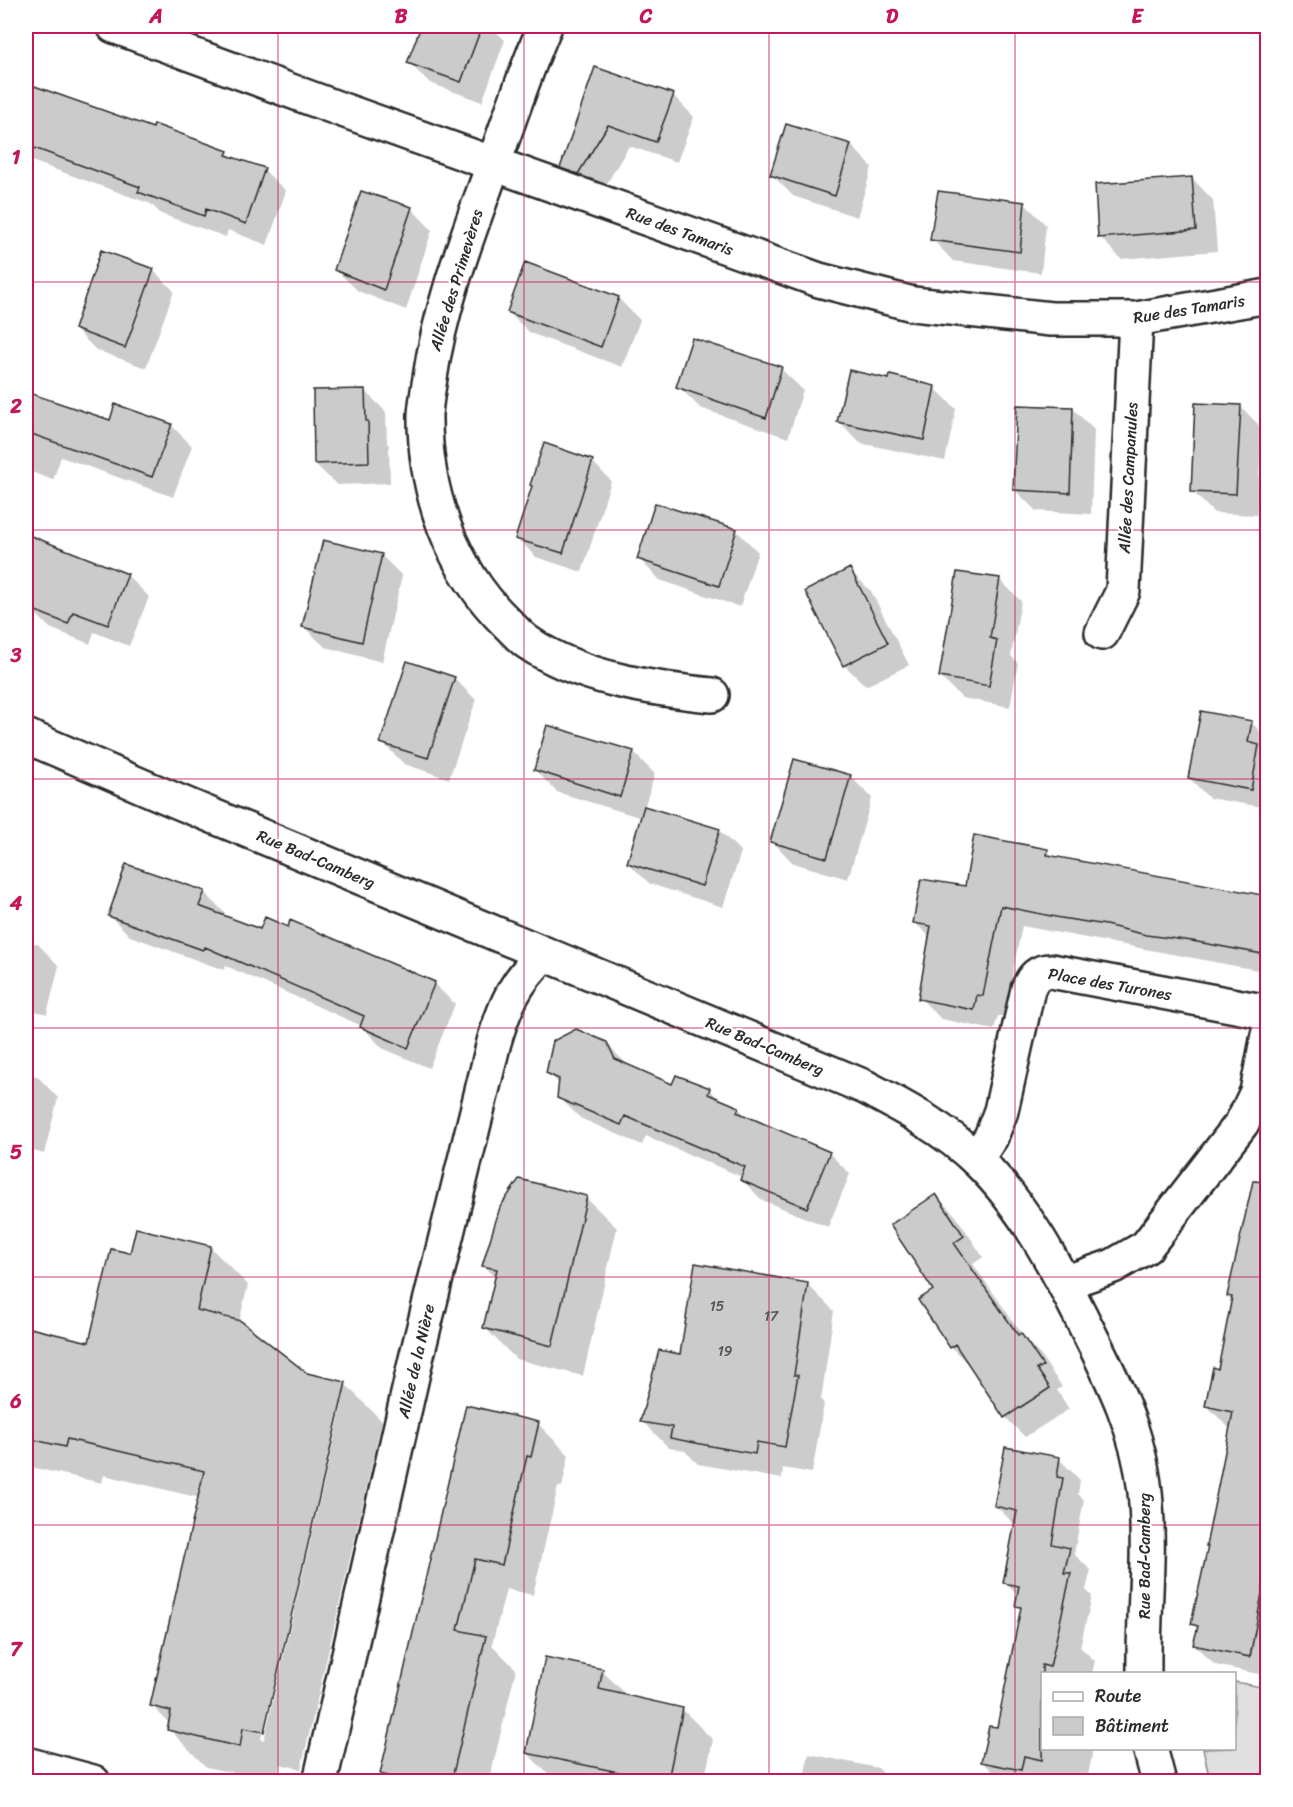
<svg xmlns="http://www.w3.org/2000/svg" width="1293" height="1807" font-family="Sriracha,sans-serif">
	<rect width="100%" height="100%" fill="#fff"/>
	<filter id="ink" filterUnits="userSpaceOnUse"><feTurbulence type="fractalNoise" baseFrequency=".0167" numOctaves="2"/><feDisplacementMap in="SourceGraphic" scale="12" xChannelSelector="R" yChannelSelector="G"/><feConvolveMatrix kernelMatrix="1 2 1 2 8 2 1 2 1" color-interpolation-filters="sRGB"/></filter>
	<g filter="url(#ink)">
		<path fill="#e0e0e0" stroke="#868686" stroke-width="1.5" d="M1235,1682L1267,1688V1781H1210L1203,1749L1234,1748Z"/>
		<path fill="#0003" fill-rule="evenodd" d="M328,26H341L339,29Z
			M422,26H490L505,40L482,102L430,83L409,63Z
			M596,69L673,95L694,117L677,162L629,146L600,195L583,189L562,167Z
			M26,84L154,130L227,152L234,159L264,170L286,191L267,245L228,230L226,237L161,214L151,204L26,159Z
			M851,145L872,167L857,217L793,196L772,175Z
			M1192,178L1213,200L1217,251L1121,259L1100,237Z
			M1025,204L1046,225L1041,273L953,261L932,239Z
			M411,208L432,230L406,310L358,291L336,270Z
			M153,270L174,291L146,368L96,350L75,329Z
			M618,298L640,320L622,367L530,333L508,312Z
			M781,369L803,390L788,438L700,408L678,386Z
			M934,387L956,409L945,461L860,443L839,421Z
			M364,390L386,412L387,443L389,445L390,483L337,485L315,464Z
			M26,394L111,421L171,425L192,446L173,497L61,457L53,480L26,470Z
			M1240,406L1262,428L1257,515L1214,513L1192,491Z
			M1072,408L1094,430L1091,514L1036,511L1015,490Z
			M592,461L611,481L582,572L536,557L517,538Z
			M736,530L758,552L740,607L660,580L639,559Z
			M26,535L127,575L149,597L129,646L94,632L90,644L50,628L31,609L26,607Z
			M381,555L402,576L382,662L325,647L304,627Z
			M849,570L871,591L909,665L866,686L844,665Z
			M999,579L1021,601L1011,656L1018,663L1010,707L962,698L940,677Z
			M454,678L476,700L449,779L404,764L382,742Z
			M1251,722L1268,739V808L1209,798L1189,778Z
			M633,752L655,774L644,808L719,830L741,852L723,907L650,884L628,863L642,818L557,792L535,770Z
			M850,776L872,798L848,879L793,863L772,841Z
			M1047,850L1055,858L1268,897V972L1022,926L1004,1016H998L994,1030L941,1019L920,998L931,938L915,923L966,888Z
			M204,892L225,913L224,917L261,931L289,929L291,922L434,984L455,1004L429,1068L382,1048L362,1026L226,966L224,970L130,936L109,915Z
			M26,941L38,944L59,966L47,1014L26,1009Z
			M606,1044L628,1065L673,1086L709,1089L721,1101L738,1108L749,1119L830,1154L850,1174L828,1227L762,1200L741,1179L742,1177L646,1136L642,1145L580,1118L559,1097L560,1085L548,1073Z
			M26,1074L37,1076L58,1098L44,1154L26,1149Z
			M1268,1185V1676L1215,1665L1194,1644L1198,1630L1192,1623L1209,1547L1232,1427H1228L1207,1406L1220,1371L1233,1300L1229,1295Z
			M936,1196L956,1216L983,1257L973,1264L1027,1341L1041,1356L1062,1387L1057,1390L1069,1409L1025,1437L1005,1417L971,1367L951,1347L936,1290Z
			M586,1198L617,1228L583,1376L516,1359L485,1328L497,1279L484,1266Z
			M211,1248L248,1285L239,1322L307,1374L345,1384L382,1421L301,1769L280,1764L277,1782L206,1767L169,1729L170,1724L152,1706L200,1498L104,1475L102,1483L26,1466V1355L32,1330L90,1343L131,1255ZM339,1405H342L264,1740L261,1739Z
			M807,1284L834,1311L821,1400L824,1404L812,1473L783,1468L782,1479L698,1464L685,1451L669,1448L642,1421Z
			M467,1407L538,1424L569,1455L562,1487H558L533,1595L506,1589L492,1645L516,1669L489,1782H389L381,1773Z
			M1059,1459L1080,1480L1078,1494L1084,1500L1074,1554L1091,1570L1086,1590L1092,1596L1080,1647L1095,1661L1092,1674H1042V1748H1093L1087,1782H1070L1045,1777L1044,1782H1003L983,1762L998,1729L1022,1610L1017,1605L1019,1596L1005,1583L1015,1525L996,1506Z
			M602,1671L630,1698L682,1709L713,1740L704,1782H556L527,1753Z
			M809,1754L878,1768L892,1782H803Z"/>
		<path fill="#cbcbcb" stroke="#2b2b2b" stroke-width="1.5" d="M421,26H482L461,82L407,63Z
			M595,67L674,94L656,142L608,125L578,174L560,168Z
			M26,83L153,128L154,124L228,151L226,155L265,168L246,224L206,209L204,216L138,192L140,187L26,145Z
			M786,124L851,144L835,196L770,175Z
			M1192,177L1196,230L1098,238L1095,184Z
			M361,191L412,207L384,290L334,270Z
			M938,191L1025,202L1020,252L930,240Z
			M101,250L154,269L125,348L74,329Z
			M525,262L619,297L601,347L507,312Z
			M692,338L782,367L766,418L676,387Z
			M849,370L889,379L890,375L935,386L924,440L837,422Z
			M365,389L366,421H368L369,462L314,464L313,390Z
			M26,392L110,420L115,404L172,424L152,477L26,432Z
			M1195,403L1241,405L1236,494L1191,492Z
			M1017,405L1073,407L1070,493L1013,490Z
			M544,443L593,460L563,553L515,539L532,486L530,485Z
			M655,503L737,529L719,586L637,559Z
			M26,534L128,574L108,625L73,612L68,624L26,607Z
			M323,540L382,554L362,642L302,627Z
			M850,568L888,643L843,666L805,591Z
			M957,572L1000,578L990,638L997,640L989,686L939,677Z
			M407,661L455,677L428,758L380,743Z
			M1201,711L1252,721L1248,742L1259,745L1251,790L1188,778Z
			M547,725L634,751L620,797L534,770Z
			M794,759L851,775L827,858L770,842Z
			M644,806L720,829L702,886L627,863Z
			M974,835L1048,849L1047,855L1268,896V955L1192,941L1146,935L1106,925L1061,918L1001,906L983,996L977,995L974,1010L918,999L931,926L913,923L921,879L965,886Z
			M126,864L205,891L199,906L260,929L265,917L288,927L290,920L435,982L408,1048L360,1027L364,1016L205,947L203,950L108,916Z
			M576,1029L607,1042L615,1059L672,1084L676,1075L710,1088L708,1094L739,1107L737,1112L830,1152L807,1208L740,1180L745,1167L625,1116L621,1125L557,1098L559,1079L546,1073L553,1041Z
			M519,1179L587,1196L552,1346L483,1328L497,1269L482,1266L500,1207Z
			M1253,1181L1268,1182V1562L1250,1657L1193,1645L1198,1626L1191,1624L1208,1546H1206L1233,1412L1205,1406L1213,1367L1218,1369L1232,1297L1227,1296Z
			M936,1194L964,1236L954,1243L1018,1335L1021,1333L1043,1366L1037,1369L1050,1388L1004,1418L955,1344L950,1348L918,1300L933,1290L890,1225Z
			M136,1228L211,1246L197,1310L241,1321L307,1373L346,1382L264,1732L243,1728L240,1747L167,1730L171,1711L150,1706L204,1471L67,1439L65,1447L26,1438V1349L30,1328L89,1342L111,1249L130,1253Z
			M695,1263L808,1283L794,1375H798L785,1447L757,1442L755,1454L716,1447L670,1438L672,1427L640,1422L659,1350L680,1354Z
			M466,1405L539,1422L531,1457L527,1456L502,1565L475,1559L458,1630L486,1636L451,1782H413L380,1774Z
			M1005,1447L1060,1457L1057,1477L1063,1478L1052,1544L1070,1548L1064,1573H1071L1050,1667L1042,1665V1760L1024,1756L1021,1770L981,1762L989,1726L997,1727L1021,1607L1015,1606L1019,1586L1003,1583L1017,1511L994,1506Z
			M545,1657L603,1669L599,1689L683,1708L668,1780L645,1775L644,1777L628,1774L526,1753Z"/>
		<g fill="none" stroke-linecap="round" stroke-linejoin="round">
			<defs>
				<path id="minor" d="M114,26L337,108L819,280L913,304L1051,319H1136L1268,296
					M545,26C524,74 508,124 490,174C466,240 440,308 430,378C428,390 426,402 425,414C424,491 451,569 507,623C513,629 520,637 527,642C578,678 652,689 712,695
					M1102,633L1123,591L1136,319
					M976,1159L991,1137L1001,1111L1028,989C1033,977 1038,971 1051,971L1257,1010L1264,1014L1268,1020
					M1064,1283L1113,1266L1146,1247L1242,1123L1257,1092L1268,1035
					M320,1782L416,1359L494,1042C505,1005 515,982 544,954"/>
				<path id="tertiary" d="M26,736L172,799L865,1087C905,1108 945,1129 978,1161C1026,1208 1057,1268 1086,1327C1113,1380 1139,1432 1145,1492C1151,1553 1143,1613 1144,1674
					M1150,1748L1159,1782
					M26,1764L93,1782"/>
			</defs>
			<use href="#minor" stroke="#2b2b2b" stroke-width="38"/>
			<use href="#tertiary" stroke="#2b2b2b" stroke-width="38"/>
			<use href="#minor" stroke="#fff" stroke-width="33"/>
			<use href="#tertiary" stroke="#fff" stroke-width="33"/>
		</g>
	</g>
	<path fill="none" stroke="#c2185b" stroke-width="1.5" stroke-opacity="0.55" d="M278,26V1782M524,26V1782M769,26V1782M1015,26V1782M26,282H1268M26,530H1268M26,779H1268M26,1028H1268M26,1277H1268M26,1525H1268"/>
	<g text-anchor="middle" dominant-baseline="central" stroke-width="4.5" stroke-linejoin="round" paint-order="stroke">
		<g font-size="14" fill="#535353">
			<text x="717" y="1306">15</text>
			<text x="771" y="1316">17</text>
			<text x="725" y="1351">19</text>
		</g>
		<g font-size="16" fill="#2b2b2b" stroke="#fff">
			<text transform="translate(680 231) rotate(20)">Rue des Tamaris</text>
			<text transform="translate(456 280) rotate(-73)">Allée des Primevères</text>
			<text transform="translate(1189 309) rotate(-9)">Rue des Tamaris</text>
			<text transform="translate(1128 478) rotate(-87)">Allée des Campanules</text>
			<text transform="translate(316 859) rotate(23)">Rue Bad-Camberg</text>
			<text transform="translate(1110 984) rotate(10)">Place des Turones</text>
			<text transform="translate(765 1046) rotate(23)">Rue Bad-Camberg</text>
			<text transform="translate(416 1361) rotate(-77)">Allée de la Nière</text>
			<text transform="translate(1144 1556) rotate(-90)">Rue Bad-Camberg</text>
		</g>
	</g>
	<rect width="1293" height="1807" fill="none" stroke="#fff" stroke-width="66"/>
	<rect x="1041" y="1672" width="195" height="78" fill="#ffffff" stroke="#aaaaaa" stroke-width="1.5"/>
	<rect x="1053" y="1692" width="30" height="9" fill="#ffffff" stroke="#aaaaaa" stroke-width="1.5"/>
	<text x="1095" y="1702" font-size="18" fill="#2b2b2b">Route</text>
	<rect x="1053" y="1717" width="30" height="18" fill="#cbcbcb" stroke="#aaaaaa" stroke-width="1.5"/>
	<text x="1095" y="1732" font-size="18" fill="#2b2b2b">Bâtiment</text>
	<rect x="33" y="33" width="1227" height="1741" fill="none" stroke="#c2185b" stroke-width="2"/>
	<g font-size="20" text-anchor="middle" font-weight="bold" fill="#c2185b">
		<text x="156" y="23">A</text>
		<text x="401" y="23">B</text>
		<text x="646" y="23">C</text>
		<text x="892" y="23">D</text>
		<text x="1137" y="23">E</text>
		<text x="16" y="164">1</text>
		<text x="16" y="413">2</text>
		<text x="16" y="662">3</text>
		<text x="16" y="910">4</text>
		<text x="16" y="1159">5</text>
		<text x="16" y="1408">6</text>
		<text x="16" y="1656">7</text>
	</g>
</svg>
